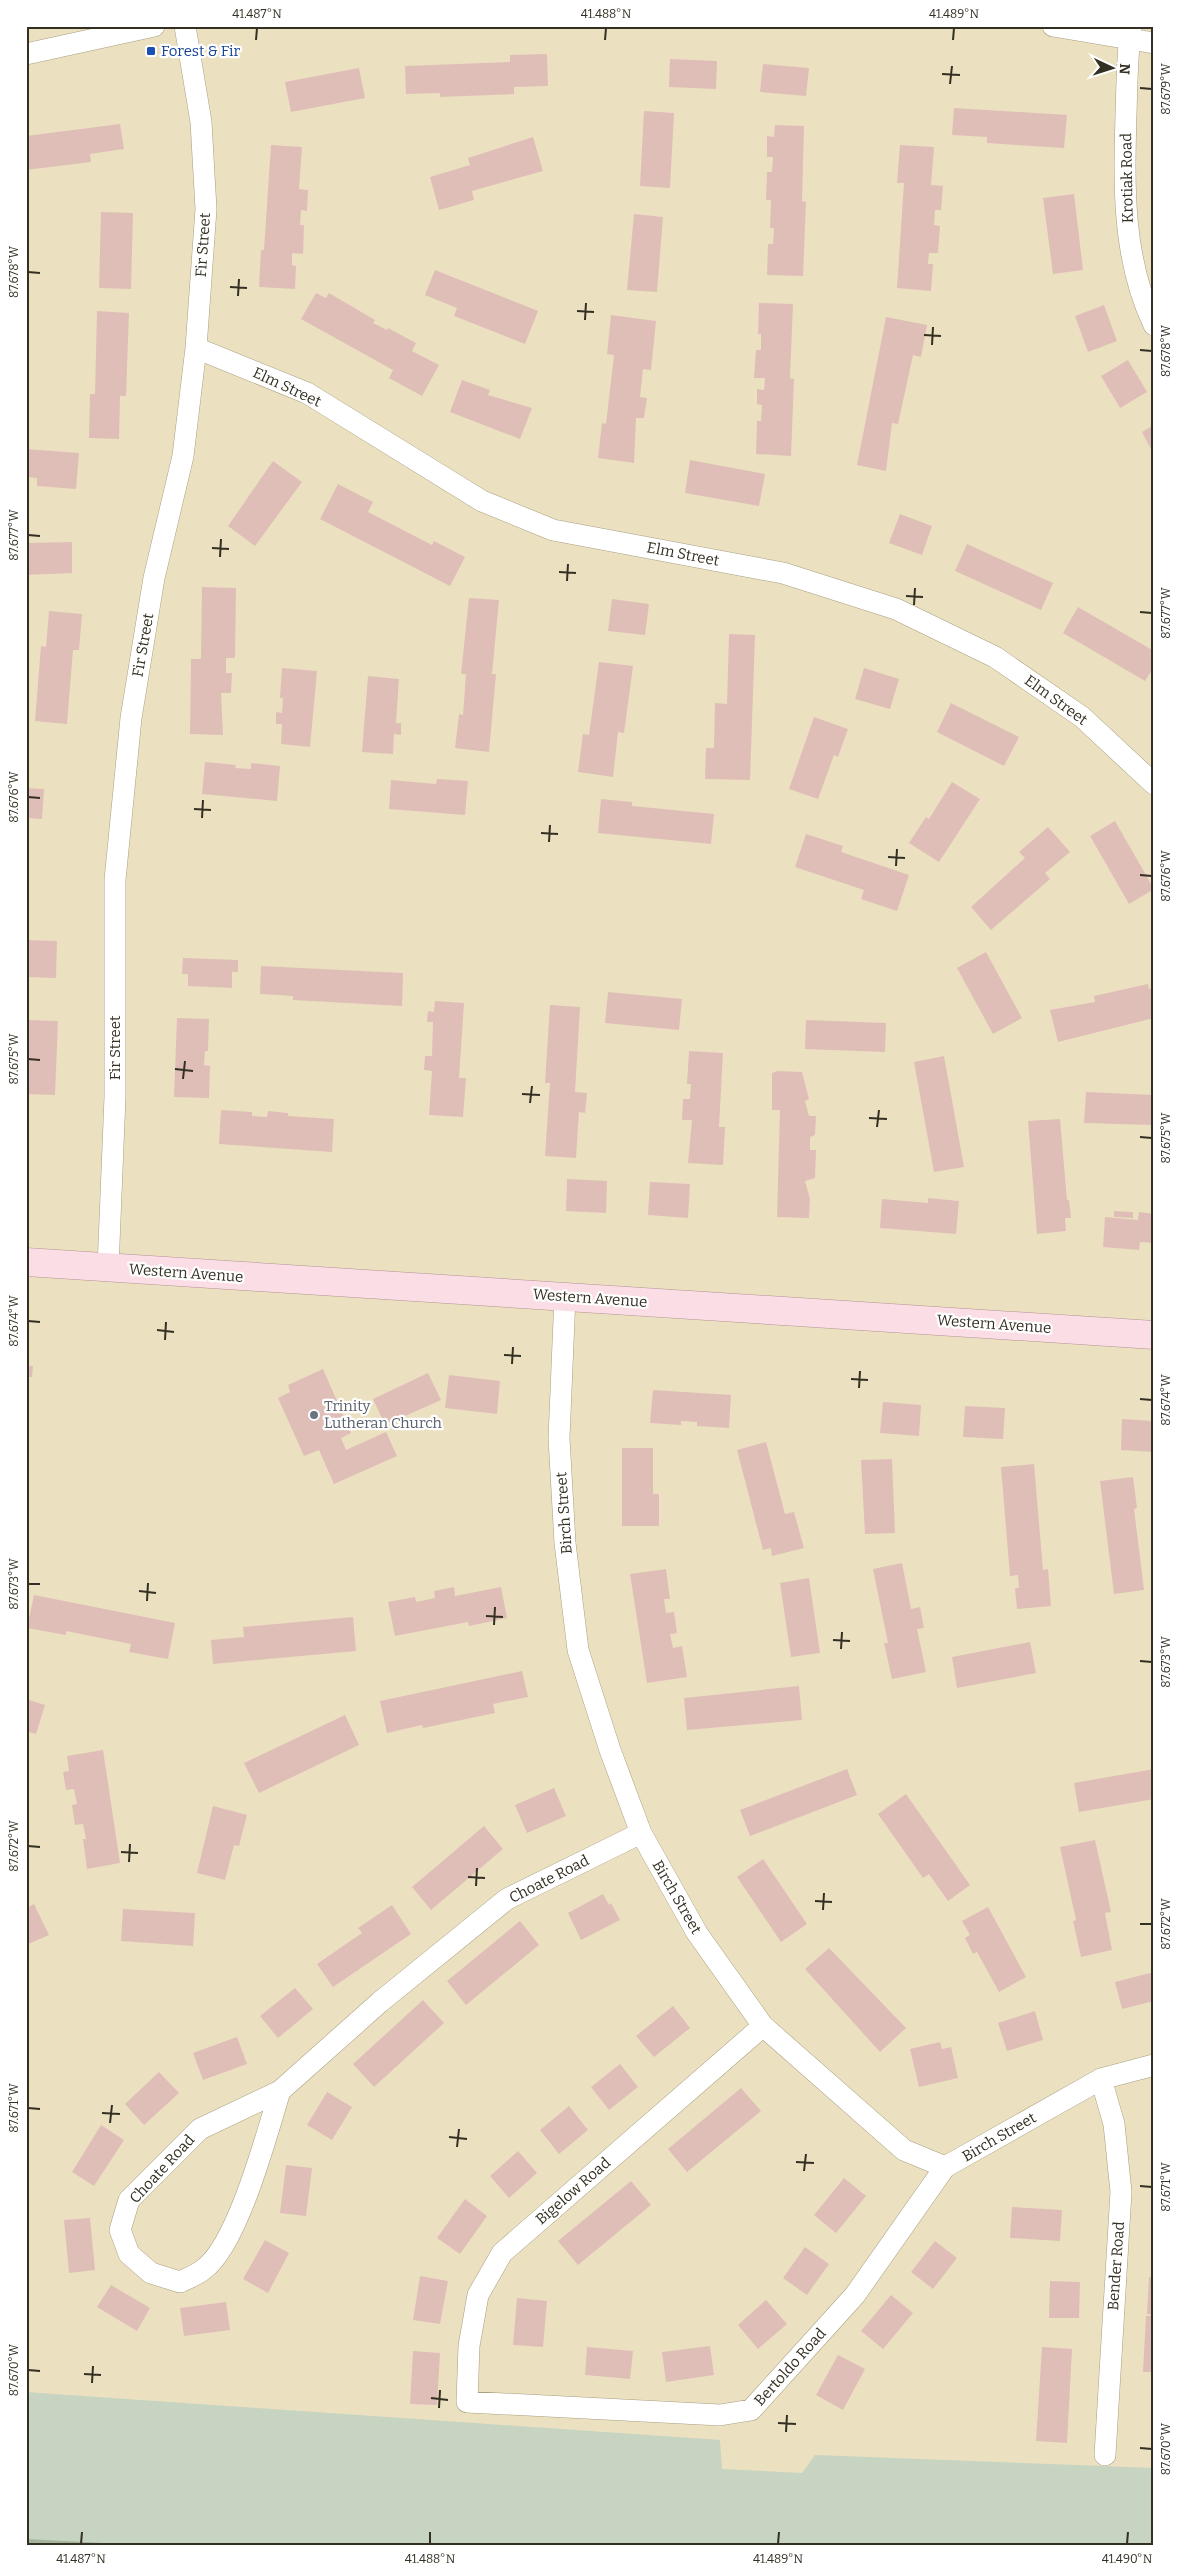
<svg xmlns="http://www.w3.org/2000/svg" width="1180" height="2572" font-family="Bitter,serif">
	<rect width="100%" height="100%" fill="#ebe1c0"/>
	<path fill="#c7d4c2" d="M26,2392L720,2440L722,2469L802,2473L815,2455L1154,2468V2546H26Z"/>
	<path fill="#a4b59c" d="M26,2539L163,2546H26Z"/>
	<path fill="#e0beb8" d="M547,54L548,86L514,87V94L440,97V93L406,94L405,66L510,62V55Z
		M670,59L717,61L716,89L669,87Z
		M763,64L809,68L806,96L760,92Z
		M359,68L365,98L291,112L285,82Z
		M954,108L1067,115L1064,148L987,143V137L952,135Z
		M644,111L674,113L670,188L640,186Z
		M120,124L124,149L90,154L91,162L26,170V136Z
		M775,125L804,126L802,201L806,202L803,276L767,275L768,244H773L774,228H770L771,200H766L767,172H772L773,157H767V136L774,137Z
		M533,137L543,171L472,191L474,200L439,210L430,177L470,165L468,158Z
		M271,145L302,147L299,189L308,190L307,211L301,210L300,225H304L303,254L292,253V265L296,266L295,289L259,287L261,250H264Z
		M900,145L934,147L931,185L943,186L941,210H935L934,225L940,226L938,253H929L928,264H933L931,291L897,288L904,183H897Z
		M1074,194L1083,270L1053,274L1043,198Z
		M101,212L133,213L131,289L99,288Z
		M634,214L663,217L657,292L627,290Z
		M435,270L538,311L525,344L454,316L457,308L425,295Z
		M316,293L326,298L329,293L375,320L373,323L387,330L388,328L416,343L412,351L439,365L422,396L389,378L393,370L301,319Z
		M759,303L793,304L790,378L794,379L791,456L756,454L757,421H761L762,405L757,404V389L764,390L765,378H754L756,350H761V334H758Z
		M1104,305L1117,341L1088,352L1075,316Z
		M97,311L129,313L126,396H120L119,439L89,438L90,394H95Z
		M611,315L656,321L651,370L643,369L640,397L647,398L644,418H636L634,463L598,458L602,423L606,424L614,355L607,354Z
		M886,317L927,325L921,357L913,355L898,424L892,423L886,471L857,465Z
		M1128,360L1147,392L1120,408L1101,376Z
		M462,380L490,390L488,395L532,408L520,439L450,412Z
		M1154,425V455L1142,432Z
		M26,449L79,453L76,489L37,486V478L26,477Z
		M690,460L765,474L759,506L685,493Z
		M273,461L302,482L255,546L228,526Z
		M338,484L373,502L368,512L432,545L434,541L465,557L450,586L320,519Z
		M900,514L932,526L922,555L889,543Z
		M72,542V573L26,575V543Z
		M967,544L1053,583L1041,610L955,571Z
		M202,587L236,588L235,658H226V673H232L231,693H221L223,735L190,734L191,659H201Z
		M469,598L499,600L492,674H496L489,752L455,748L459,714L463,715L466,674H461Z
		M612,599L649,604L645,635L608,631Z
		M1078,607L1154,651V667L1145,681L1063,633Z
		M49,611L82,614L79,650H73L67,724L35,721L41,646L46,647Z
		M729,634L755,635L750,780L705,779L706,748H714L715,703L727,704Z
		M599,662L633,666L624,733L618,732L613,777L578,772L583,734L589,735Z
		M282,668L317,671L310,747L281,744L282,724H276V712L282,713L283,698H280Z
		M864,668L899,679L890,709L855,699Z
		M368,676L399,679L396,723H401V735L394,734L393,754L362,752Z
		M951,703L1019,737L1004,766L937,732Z
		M814,717L848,729L838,757L834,755L818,799L789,789Z
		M205,762L236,765L235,768L251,769V763L280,766L277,801L202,794Z
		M437,779L468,781L465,815L389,809L391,780L436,784Z
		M952,782L980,799L939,862L909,843L926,817L929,819Z
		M26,788L44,789L42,819L26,818Z
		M601,799L632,802V806L714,814L711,844L598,833Z
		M1115,821L1154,889L1129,904L1090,836Z
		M1048,827L1070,852L1045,873L1050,879L991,930L971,907L1025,858L1019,852Z
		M806,834L843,846L841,852L909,875L897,911L861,899L864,890L795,867Z
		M26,940L57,941L56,978L26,977Z
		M986,952L1022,1018L993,1034L957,968Z
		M183,958L238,960V972H232V988L188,986V974H182Z
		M261,966L403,973L402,1006L293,1000V996L260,994Z
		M1148,984L1149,989L1154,988V1018L1058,1042L1050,1010L1095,1002L1094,996Z
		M608,992L682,999L679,1030L605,1023Z
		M435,1001L464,1003L459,1078H466L463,1117L429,1115L432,1071L424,1070L425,1056H432L433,1022H427L428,1011L434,1012Z
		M550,1005L580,1007L575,1092L587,1093L585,1113L579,1112L576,1158L545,1156L550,1083H545Z
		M177,1018L209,1019L208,1051H205L204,1065L210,1066L209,1098L174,1097Z
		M26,1020L58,1021L55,1095L26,1094Z
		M806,1020L886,1023L885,1052L805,1049Z
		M689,1051L723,1053L719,1127H725L723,1165L688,1163L692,1120H682L683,1099H690L691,1084H687Z
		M944,1056L964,1167L934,1172L914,1062Z
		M778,1071L802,1072L809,1099L805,1101L809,1116H816L815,1135L810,1137V1150H816L815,1178L805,1181L810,1199L809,1218L777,1217L780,1110H772V1073Z
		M1086,1092L1154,1095V1125L1084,1123Z
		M221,1110L252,1112V1116L267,1117L268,1111L288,1113V1116L334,1119L332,1152L219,1144Z
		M1060,1119L1067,1200H1069L1071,1218H1065L1066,1231L1037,1234L1028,1121Z
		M567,1179L607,1181L606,1213L566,1211Z
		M650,1182L690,1184L688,1218L648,1215Z
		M928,1198L959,1201L956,1234L880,1228L882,1199L928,1203Z
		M1114,1211L1133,1212V1218L1114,1217Z
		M1139,1212L1154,1214V1243L1140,1242L1139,1250L1103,1247L1105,1217L1138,1220Z
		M26,1366H33L32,1377H26Z
		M323,1369L351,1433L341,1438L346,1450L386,1432L397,1456L334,1484L319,1450L304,1456L278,1398L290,1392L288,1385Z
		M428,1373L441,1400L385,1425L373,1399Z
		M449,1375L500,1381L497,1414L445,1408Z
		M653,1390L731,1395L729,1428L697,1426V1422L681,1421V1425L650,1423Z
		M883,1402L921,1405L919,1436L880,1433Z
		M965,1406L1005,1408L1003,1439L963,1437Z
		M1122,1419L1154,1421V1452L1121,1450Z
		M766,1442L785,1514L794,1512L804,1548L772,1556L771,1548L763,1550L737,1450Z
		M622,1448H653V1494H659V1526H622Z
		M892,1459L895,1533L865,1534L861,1460Z
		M1034,1464L1043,1570L1048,1569L1051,1606L1017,1609L1015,1588H1019L1018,1575L1010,1576L1001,1467Z
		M1133,1477L1137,1508L1134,1509L1144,1590L1114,1594L1100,1481Z
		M902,1563L911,1609L920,1607L924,1628L917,1629L926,1672L892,1679L884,1643H888L873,1569Z
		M666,1569L670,1599H664L666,1613L674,1612L677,1633L670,1634L673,1648L682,1646L687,1677L647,1683L630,1574Z
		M809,1578L820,1653L791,1657L780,1583Z
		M454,1587L455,1596L501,1587L507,1618L469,1626L468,1622L395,1636L388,1602L415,1597L416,1602L435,1598L434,1591Z
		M34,1595L175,1623L168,1659L129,1652L131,1644L66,1631V1635L27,1628Z
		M353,1617L356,1651L213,1664L211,1640L244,1637L243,1627Z
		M1030,1642L1036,1673L957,1688L952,1657Z
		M522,1671L528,1697L493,1704L495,1713L423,1728L422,1725L387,1733L380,1701Z
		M799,1686L802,1720L687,1730L684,1698Z
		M26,1699L45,1705L36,1734L26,1731Z
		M345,1715L359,1745L259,1793L244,1763Z
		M103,1750L120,1863L87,1869L83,1839H86L83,1824L75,1825L72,1805L77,1804L74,1789L66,1790L63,1772L69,1771L67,1756Z
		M847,1769L857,1795L750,1836L740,1810Z
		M1154,1769V1799L1079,1812L1074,1783Z
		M554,1788L566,1816L527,1833L515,1805Z
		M906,1794L970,1885L948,1901L929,1874L923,1878L878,1814Z
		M213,1806L247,1815L239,1846L234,1845L225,1880L197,1873Z
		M484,1826L503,1849L431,1910L412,1887Z
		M1095,1840L1111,1912L1105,1913L1112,1950L1081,1957L1073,1921L1076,1920L1060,1847Z
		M763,1859L807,1924L781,1942L737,1877Z
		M603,1894L609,1905L611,1903L620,1920L581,1940L568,1913Z
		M26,1902L29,1907L34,1904L49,1935L26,1945Z
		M392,1905L411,1934L333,1987L317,1964L362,1933L358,1928Z
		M988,1907L1026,1977L999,1992L977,1952L973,1954L965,1938L970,1935L962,1921Z
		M123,1909L195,1913L193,1946L121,1941Z
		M520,1921L539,1945L466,2005L447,1981Z
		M829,1948L906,2028L880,2052L805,1969Z
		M1154,1972V2001L1122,2009L1115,1982Z
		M295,1988L313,2009L278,2038L260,2016Z
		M423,2000L444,2023L374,2087L353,2064Z
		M673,2006L690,2028L654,2057L636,2036Z
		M1035,2011L1043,2040L1007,2051L998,2023Z
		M237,2037L247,2064L203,2080L193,2053Z
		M940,2042L942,2049L951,2047L958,2078L919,2087L910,2049Z
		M620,2064L638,2087L609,2110L591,2087Z
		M159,2072L179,2093L144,2125L125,2104Z
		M741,2088L761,2111L687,2172L668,2149Z
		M327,2092L352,2107L332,2140L307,2125Z
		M569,2106L588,2130L559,2154L540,2130Z
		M101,2125L124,2140L94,2186L72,2172Z
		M518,2151L537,2173L509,2198L490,2176Z
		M286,2165L312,2168L306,2216L280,2213Z
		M844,2178L866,2196L836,2233L814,2215Z
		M631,2181L651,2205L578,2265L558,2241Z
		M465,2199L487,2216L460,2254L437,2238Z
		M1012,2207L1062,2210L1060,2241L1010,2238Z
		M90,2218L95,2270L69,2273L64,2220Z
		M265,2240L289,2253L268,2293L243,2279Z
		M935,2241L957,2258L933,2289L911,2272Z
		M805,2247L829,2264L807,2295L783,2278Z
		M420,2276L448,2281L440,2324L413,2320Z
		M1149,2277L1154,2278V2315L1147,2314Z
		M1050,2281L1080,2282L1079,2318H1049Z
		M111,2285L150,2308L137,2331L97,2307Z
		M891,2295L913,2313L883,2349L861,2331Z
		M517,2298L547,2301L543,2347L513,2345Z
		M766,2300L787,2324L758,2349L738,2325Z
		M226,2302L230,2330L184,2336L180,2308Z
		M1146,2316H1154V2372H1143Z
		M710,2346L714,2375L666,2382L662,2352Z
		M587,2347L633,2351L630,2379L585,2375Z
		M1042,2347L1072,2349L1067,2443L1036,2441Z
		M413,2351L440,2353L437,2405L410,2404Z
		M838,2355L865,2369L843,2410L816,2395Z"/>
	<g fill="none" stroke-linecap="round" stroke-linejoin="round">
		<defs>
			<path id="minor" d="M1053,26L1154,43
				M1131,26C1127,55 1127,85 1126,114C1124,186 1122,258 1154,325
				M26,54L154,26
				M196,348L307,393L482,501L553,530L783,573L896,609L995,657L1082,717L1154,784
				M108,1268L115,1097V880L131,718L154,578L183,456L196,348L206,209L201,122L185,26
				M565,1296L559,1438L565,1543L578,1650L610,1750L641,1833L697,1933L763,2026L904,2150L945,2167
				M763,2026L502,2253L478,2295L469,2346L467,2402L720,2415L751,2410L855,2295L945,2167L1101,2079L1154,2065
				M1101,2079L1114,2124L1121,2192L1105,2455
				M280,2091C267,2133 238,2244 204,2269C197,2275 188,2278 180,2282L151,2273L129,2254L120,2230L129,2200L200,2129L280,2091L380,2002L507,1899L641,1833"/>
			<path id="major" d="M26,1262L1154,1335"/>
		</defs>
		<use href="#minor" stroke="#a89f80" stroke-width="22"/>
		<use href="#major" stroke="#b49295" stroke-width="29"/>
		<use href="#minor" stroke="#fff" stroke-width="21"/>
		<use href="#major" stroke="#fbdee5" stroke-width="28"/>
	</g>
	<path fill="none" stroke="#332f22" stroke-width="2" d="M256,40L257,28M605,40L606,28M953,40L954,28M942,74L960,75M950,84L952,66M1140,88L1152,89M28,272L40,273M230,287L247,288M238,296L239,279M577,311L594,312M585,320L586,303M924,335L941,336M932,345L933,327M1140,350L1152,351M28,535L40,536M212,548L229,549M220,557L221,539M559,572L576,573M567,581L568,564M906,596L923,597M914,605L915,588M1140,612L1152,613M28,797L40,798M194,809L211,810M202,818L203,800M541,833L558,834M549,842L550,825M888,857L905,858M896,866L897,849M1140,875L1152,876M28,1059L40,1060M175,1069L193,1071M183,1079L185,1061M522,1094L540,1095M530,1103L532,1086M869,1118L887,1119M877,1127L879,1110M1140,1137L1152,1138M28,1321L40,1322M157,1330L174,1332M165,1340L166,1322M504,1355L521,1356M512,1364L513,1347M851,1379L868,1380M859,1388L860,1371M1140,1399L1152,1400M28,1584H40M139,1591L156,1593M147,1601L148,1583M486,1616L503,1617M494,1625L495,1607M833,1640L850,1641M841,1649L842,1632M1140,1661L1152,1662M28,1846L40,1847M121,1852L138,1853M129,1862L130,1844M468,1877L485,1878M476,1886L477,1868M815,1901L832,1902M823,1910L824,1893M1140,1924H1152M28,2108L40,2109M102,2113L120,2114M110,2123L112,2105M449,2137L467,2139M457,2147L459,2129M796,2162L814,2163M804,2171L806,2154M1140,2186L1152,2187M28,2370L40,2371M84,2374L101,2375M92,2383L93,2366M431,2398L448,2400M439,2408L440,2390M778,2423L796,2424M786,2432L787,2415M1140,2448L1152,2449M81,2544L82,2532M430,2544V2532M778,2544L779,2532M1127,2544L1128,2532"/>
	<rect fill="#1a4fb4" stroke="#fff" stroke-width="2" x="146" y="46" width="10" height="10" rx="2.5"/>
	<circle fill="#6b7280" stroke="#fff" stroke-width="2" cx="314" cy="1415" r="5"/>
	<g text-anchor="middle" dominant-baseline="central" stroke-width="4.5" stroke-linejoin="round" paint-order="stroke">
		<g font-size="15" fill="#164399" stroke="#fff" text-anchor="start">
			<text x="161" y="51">Forest &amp; Fir</text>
		</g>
		<g font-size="15" fill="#332f22" stroke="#fff">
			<text transform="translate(1127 178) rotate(-91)">Krotiak Road</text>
			<text transform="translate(203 245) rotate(-86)">Fir Street</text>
			<text transform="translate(287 387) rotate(25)">Elm Street</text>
			<text transform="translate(683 554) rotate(11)">Elm Street</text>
			<text transform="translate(143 645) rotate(-80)">Fir Street</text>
			<text transform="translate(1056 700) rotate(36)">Elm Street</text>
			<text transform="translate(115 1048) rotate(-90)">Fir Street</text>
			<text transform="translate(186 1273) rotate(4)">Western Avenue</text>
			<text transform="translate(590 1298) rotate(4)">Western Avenue</text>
			<text transform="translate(994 1324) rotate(4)">Western Avenue</text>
			<text transform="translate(564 1513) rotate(-94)">Birch Street</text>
			<text transform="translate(549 1879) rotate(-27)">Choate Road</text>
			<text transform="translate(677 1897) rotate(60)">Birch Street</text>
			<text transform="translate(999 2137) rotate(-30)">Birch Street</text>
			<text transform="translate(162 2169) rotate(-47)">Choate Road</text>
			<text transform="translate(573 2191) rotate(-41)">Bigelow Road</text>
			<text transform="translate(1116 2266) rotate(-86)">Bender Road</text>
			<text transform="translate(790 2367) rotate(-48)">Bertoldo Road</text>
		</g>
		<g font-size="15" fill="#5b616d" stroke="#fff" text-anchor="start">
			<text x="324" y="1406">Trinity<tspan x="324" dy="17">Lutheran Church</tspan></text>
		</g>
	</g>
	<rect width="1180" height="2572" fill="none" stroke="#ffffff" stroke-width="55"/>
	<g transform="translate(1112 68) rotate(94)" stroke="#ffffff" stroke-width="4" paint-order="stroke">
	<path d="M0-4L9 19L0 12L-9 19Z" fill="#332f22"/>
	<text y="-8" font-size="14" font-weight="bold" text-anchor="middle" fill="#332f22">N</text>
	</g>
	<rect x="28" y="28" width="1124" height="2516" fill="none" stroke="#332f22" stroke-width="2"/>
	<g font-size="12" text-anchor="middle" fill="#332f22">
		<text x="257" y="18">41.487°N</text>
		<text x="606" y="18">41.488°N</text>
		<text x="954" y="18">41.489°N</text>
		<text transform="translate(1166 89) rotate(-90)" y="4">87.679°W</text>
		<text transform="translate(14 272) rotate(-90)" y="4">87.678°W</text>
		<text transform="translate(1166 351) rotate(-90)" y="4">87.678°W</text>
		<text transform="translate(14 535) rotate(-90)" y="4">87.677°W</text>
		<text transform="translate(1166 613) rotate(-90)" y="4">87.677°W</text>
		<text transform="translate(14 797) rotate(-90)" y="4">87.676°W</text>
		<text transform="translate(1166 876) rotate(-90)" y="4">87.676°W</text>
		<text transform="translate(14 1059) rotate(-90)" y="4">87.675°W</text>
		<text transform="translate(1166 1138) rotate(-90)" y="4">87.675°W</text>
		<text transform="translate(14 1321) rotate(-90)" y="4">87.674°W</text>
		<text transform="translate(1166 1400) rotate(-90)" y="4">87.674°W</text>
		<text transform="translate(14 1584) rotate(-90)" y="4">87.673°W</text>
		<text transform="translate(1166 1662) rotate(-90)" y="4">87.673°W</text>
		<text transform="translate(14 1846) rotate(-90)" y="4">87.672°W</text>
		<text transform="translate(1166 1924) rotate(-90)" y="4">87.672°W</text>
		<text transform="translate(14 2108) rotate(-90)" y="4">87.671°W</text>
		<text transform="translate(1166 2187) rotate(-90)" y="4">87.671°W</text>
		<text transform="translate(14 2370) rotate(-90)" y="4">87.670°W</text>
		<text transform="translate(1166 2449) rotate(-90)" y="4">87.670°W</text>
		<text x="81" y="2563">41.487°N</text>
		<text x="430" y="2563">41.488°N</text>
		<text x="778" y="2563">41.489°N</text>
		<text x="1127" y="2563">41.490°N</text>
	</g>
</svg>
